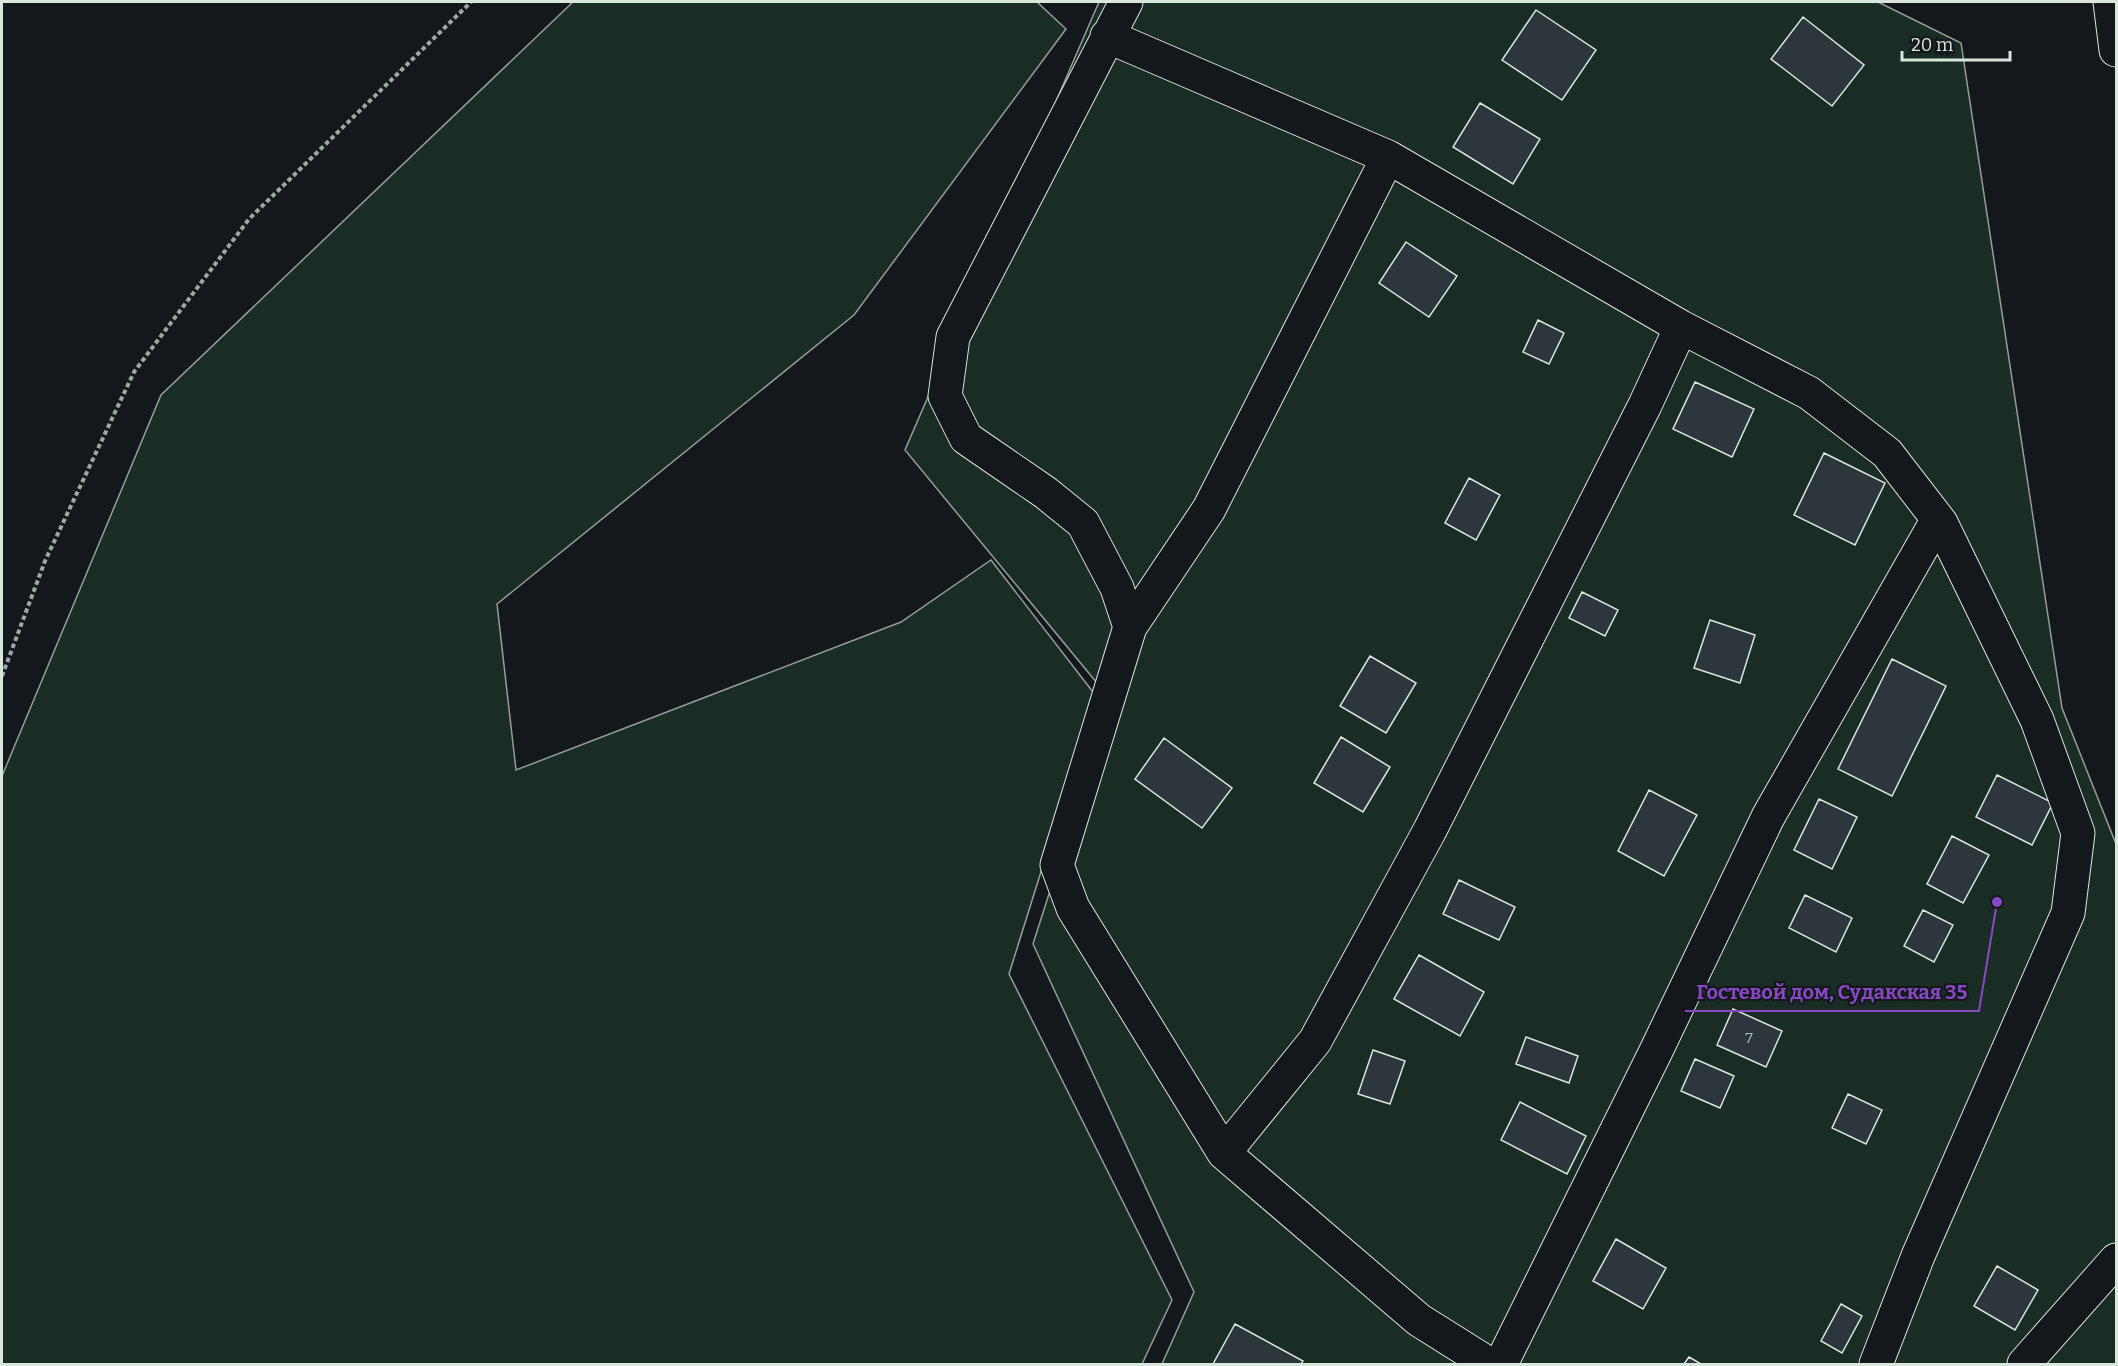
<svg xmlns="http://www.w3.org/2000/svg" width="2118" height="1366" font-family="Bitter,serif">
	<rect width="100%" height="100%" fill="#14181c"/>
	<path fill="#1a2d24" stroke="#939e99" stroke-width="1.5" d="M573,2H1037L1066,29L854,315L497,604L516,770L901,622L991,560L1096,696L1009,974L1172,1300L1142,1364H2V776L161,395Z
		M1099,2H1878L1961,43L2062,708L2116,844V1364H1162L1194,1292L1033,944L1111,700L905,450Z"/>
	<path fill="#2c363c" stroke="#d8e6dc" stroke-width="1.5" d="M1536,10L1596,50L1562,100L1502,60Z
		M1803,17L1864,65L1832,106L1771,59Z
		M1480,103L1540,139L1513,184L1453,147Z
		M1406,242L1457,276L1429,317L1379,283Z
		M1538,320L1564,333L1549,364L1523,352Z
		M1695,382L1754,409L1732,457L1673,429Z
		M1824,453L1885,483L1855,545L1794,515Z
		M1469,478L1500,495L1476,540L1445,523Z
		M1582,592L1618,610L1605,636L1569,618Z
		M1710,620L1755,635L1740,683L1694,668Z
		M1370,656L1416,683L1386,733L1340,706Z
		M1892,659L1946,686L1892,796L1838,769Z
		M1341,737L1390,767L1363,812L1314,783Z
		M1164,738L1232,788L1202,828L1135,779Z
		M1997,775L2053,803L2032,845L1976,817Z
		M1649,790L1697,815L1664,876L1618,851Z
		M1819,799L1857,817L1832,869L1794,850Z
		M1952,836L1989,855L1963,903L1927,884Z
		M1459,880L1515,907L1499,940L1443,914Z
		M1805,895L1852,918L1836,952L1789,928Z
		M1923,910L1953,925L1934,962L1904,946Z
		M1419,955L1484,992L1460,1036L1394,999Z
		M1733,1009L1782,1031L1766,1067L1717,1045Z
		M1526,1037L1578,1056L1569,1083L1516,1064Z
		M1373,1050L1405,1061L1390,1104L1358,1094Z
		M1695,1059L1734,1076L1720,1108L1681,1091Z
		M1848,1094L1882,1110L1866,1144L1832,1128Z
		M1520,1102L1586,1136L1567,1174L1501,1140Z
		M1616,1239L1666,1268L1643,1309L1593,1281Z
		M1997,1266L2038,1290L2015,1330L1974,1306Z
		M1841,1304L1862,1316L1842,1353L1821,1341Z
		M1235,1324L1303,1361L1301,1364H1213Z
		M1689,1357L1701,1364H1684Z"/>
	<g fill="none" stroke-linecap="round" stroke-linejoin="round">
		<defs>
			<path id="minor" d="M1126,2L953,337L945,396L966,438L1046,493L1083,523L1117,588L1130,627
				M1107,36L1388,157L1681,327L1809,393L1887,453L1941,523L2037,720L2078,833L2068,913L1918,1256L1876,1364
				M1388,157L1209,509L1130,627L1057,865L1073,908L1224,1153L1419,1320L1489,1364
				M1224,1153L1315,1041L1430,830L1645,405L1681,327
				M1501,1364L1656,1051L1768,817L1938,519
				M2024,1364L2116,1260"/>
			<path id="major" d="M2110,2L2116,50"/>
		</defs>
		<use href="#minor" stroke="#d8e6dc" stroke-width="35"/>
		<use href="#major" stroke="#d8e6dc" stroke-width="35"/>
		<path stroke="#9da8a2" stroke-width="4" stroke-dasharray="4.5 3" stroke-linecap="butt" d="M2,676L45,561L134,372L249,219L471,2"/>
		<use href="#minor" stroke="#14181c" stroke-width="33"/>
		<use href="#major" stroke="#14181c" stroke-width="33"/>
	</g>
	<g text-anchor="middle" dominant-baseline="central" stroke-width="4.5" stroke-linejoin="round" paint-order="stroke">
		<g font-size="15" fill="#adbab4">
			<text x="1749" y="1038">7</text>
		</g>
	</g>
	<path fill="none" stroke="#8948c3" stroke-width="2" d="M1997 902L1979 1011H1685"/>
	<circle fill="#8948c3" stroke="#14181c" stroke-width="2" cx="1997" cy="902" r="6"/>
	<g font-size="20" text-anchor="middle" font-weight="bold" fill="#8948c3" stroke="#14181c" stroke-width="4.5" stroke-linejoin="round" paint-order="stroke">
		<text x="1832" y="999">Гостевой дом, Судакская 35</text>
	</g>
	<rect width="2118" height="1366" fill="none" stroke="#d8e6dc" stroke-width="6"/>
	<path d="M1902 51v9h108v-9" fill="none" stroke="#d8e6dc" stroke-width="3"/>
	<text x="1911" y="51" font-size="18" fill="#d8e6dc" stroke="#14181c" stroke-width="4.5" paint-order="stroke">20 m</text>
</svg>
